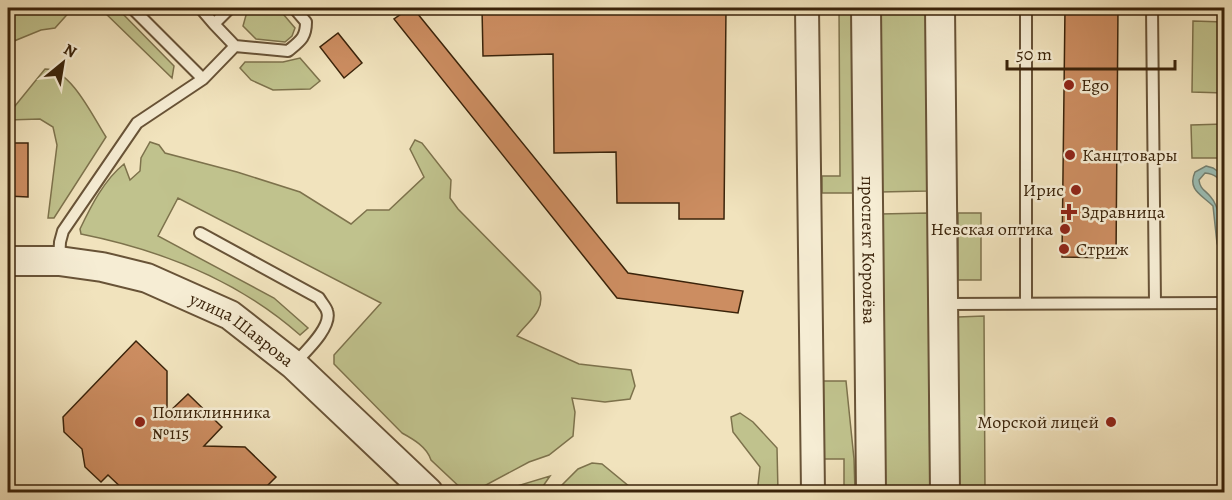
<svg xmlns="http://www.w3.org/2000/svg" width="1232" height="500" font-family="Alegreya,serif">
	<rect width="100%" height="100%" fill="#f1e3bd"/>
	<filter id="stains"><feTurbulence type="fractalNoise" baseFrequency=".00333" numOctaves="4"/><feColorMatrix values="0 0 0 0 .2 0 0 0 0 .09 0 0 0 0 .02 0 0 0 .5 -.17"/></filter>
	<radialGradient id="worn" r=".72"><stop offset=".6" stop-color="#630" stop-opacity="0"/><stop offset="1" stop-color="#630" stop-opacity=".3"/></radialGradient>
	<path fill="#c0c28d" stroke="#7d724c" stroke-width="1.5" d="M8,8H73L55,28L41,30L14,41L8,35Z
		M100,8H117L174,66L172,78Z
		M248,8H278L295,28L292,36L285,42L256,39L243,26Z
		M839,8H852L853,193H822V176H840Z
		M878,8H926L927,191L880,192Z
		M1193,21L1224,22V93L1192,92Z
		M300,58L320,81L310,89L273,90L251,80L240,68L245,62H283Z
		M45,69C71,69 93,117 106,137L54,218H48L57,145L53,127L40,119L8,120V106H15Z
		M1224,124V158H1192L1191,125Z
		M415,140L422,143L451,180L450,198L458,209L540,292C545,312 528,321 517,336L579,364L631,370L635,386L630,399L605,402L572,398L575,412L573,436L549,455L529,462L473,492H465L431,460C427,447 413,439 402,433L334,364V355L381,303L178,198L158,236L274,298L308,328L300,335C239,281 161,250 81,234L80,229C91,206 104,180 124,164L130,180L140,171L141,158L150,142L159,145L165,153L237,172L300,192L351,224L367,210H389L424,177L410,149Z
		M928,213L930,492H883L880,214Z
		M958,213H981V280H958Z
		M984,316L985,492H959L958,317Z
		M823,381H846L854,459L855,492H844V459H824Z
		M740,413L753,422L777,448L778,492H761L758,485L760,467L733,432L731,417Z
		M592,463L602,464L636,492H555L578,469Z
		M550,476L539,492H506L507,489Z"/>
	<path fill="#9bbeb5" stroke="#748071" stroke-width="1.5" d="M1206,166L1213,168L1224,176V188C1220,178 1215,174 1205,173L1199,180C1200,189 1205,190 1210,196C1220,207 1222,229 1221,243L1224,247V254L1219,249L1217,243L1213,206C1202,195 1187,190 1195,172Z"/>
	<path fill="#cc8d61" stroke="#3a230a" stroke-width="1.5" d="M410,8H413L628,273L743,291L738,313L617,298L394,19Z
		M482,8H726L724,219H679V203H617L616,152L554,153L553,54L483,56Z
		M1065,8H1118L1116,258L1062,257Z
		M338,33L362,63L344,78L320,47Z
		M8,143H28V197L8,196Z
		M136,341L167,371V414L188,394L222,427L204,446L245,447L276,477L261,492H126L108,475L101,482L85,467L82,449L64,432L63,417Z"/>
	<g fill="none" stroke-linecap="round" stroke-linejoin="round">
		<defs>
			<path id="service" d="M132,8L203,79
				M230,8L214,24L235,46
				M1152,8L1155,303
				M202,10L214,24
				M200,233L319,298C321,302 326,307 327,311C333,327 304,353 294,364
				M59,261L60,242L63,231L137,123L203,79L235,46L288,51C300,41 306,38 306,22L294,8
				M1026,303V8
				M944,304L1224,303"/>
			<path id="minor" d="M807,8L813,492"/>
			<g id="tertiary">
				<path id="s1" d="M866,8L871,492"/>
				<path d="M940,8L945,492"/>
				<path id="s2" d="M8,261H59L102,267L147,278L230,315L294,365L428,492"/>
			</g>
		</defs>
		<use href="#service" stroke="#685337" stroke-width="14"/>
		<use href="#minor" stroke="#685337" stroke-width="26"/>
		<use href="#tertiary" stroke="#685337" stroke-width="32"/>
		<use href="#service" stroke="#f6edd4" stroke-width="10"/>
		<use href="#minor" stroke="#f6edd4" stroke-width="22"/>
		<use href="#tertiary" stroke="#f6edd4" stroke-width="28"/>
	</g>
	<g fill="#8f2418" stroke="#f6edd4" stroke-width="2">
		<circle cx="1069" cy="85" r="6"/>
		<circle cx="1070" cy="155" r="6"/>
		<circle cx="1076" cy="190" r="6"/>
		<path d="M1066 203h6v6h6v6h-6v6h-6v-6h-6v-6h6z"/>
		<circle cx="1065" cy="229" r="6"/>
		<circle cx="1064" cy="249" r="6"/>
		<circle cx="140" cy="422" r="6"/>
		<circle cx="1111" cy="422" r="6"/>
	</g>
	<g text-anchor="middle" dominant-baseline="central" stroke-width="5" stroke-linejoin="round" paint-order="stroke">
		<g font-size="18" fill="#3a230a" stroke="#f6edd4" text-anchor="start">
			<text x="1081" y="85">Ego</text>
			<text x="1082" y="155">Канцтовары</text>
			<text x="1064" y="190" text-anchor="end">Ирис</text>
			<text x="1081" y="212">Здравница</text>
			<text x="1053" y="229" text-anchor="end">Невская оптика</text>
			<text x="1076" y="249">Стриж</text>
			<text x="152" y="412">Поликлинника<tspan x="152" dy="21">№115</tspan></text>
			<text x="1099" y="422" text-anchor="end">Морской лицей</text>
		</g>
		<g font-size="18" fill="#3a230a" stroke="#f6edd4">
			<text stroke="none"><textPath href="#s1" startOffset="242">проспект Королёва</textPath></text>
			<text stroke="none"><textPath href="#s2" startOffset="249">улица Шаврова</textPath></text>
		</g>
	</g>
	<rect width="1232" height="500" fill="none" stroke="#f1e3bd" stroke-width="30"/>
	<rect x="9" y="9" width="1214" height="482" fill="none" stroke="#3a230a" stroke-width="3"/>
	<rect x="15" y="15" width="1202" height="470" fill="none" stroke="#3a230a" stroke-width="1.5"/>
	<g transform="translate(63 63) rotate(30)" stroke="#f6edd4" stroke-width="4.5" paint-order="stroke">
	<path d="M0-4.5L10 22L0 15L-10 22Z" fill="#3a230a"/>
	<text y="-9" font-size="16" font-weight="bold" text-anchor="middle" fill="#3a230a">N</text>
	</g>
	<path d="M1007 60v9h168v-9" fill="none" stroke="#3a230a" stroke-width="3"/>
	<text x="1016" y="60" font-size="18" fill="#3a230a" stroke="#f6edd4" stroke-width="4.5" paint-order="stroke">50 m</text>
	<rect width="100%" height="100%" filter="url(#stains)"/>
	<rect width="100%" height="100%" fill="url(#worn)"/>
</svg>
